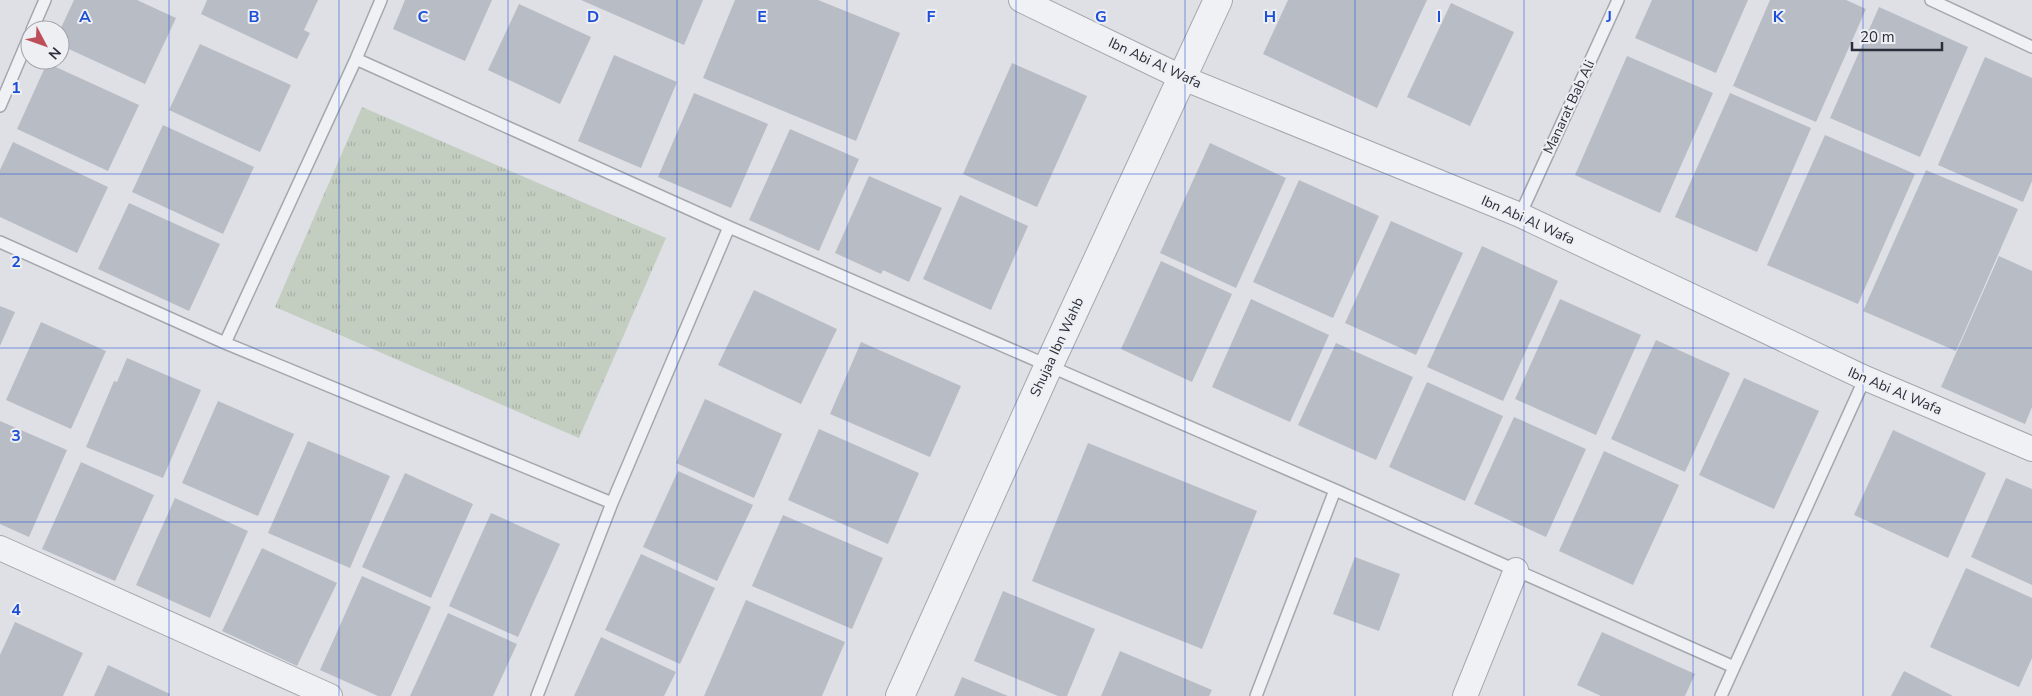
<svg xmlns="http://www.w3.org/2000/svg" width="2032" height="696" font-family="'Nunito Sans',sans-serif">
	<defs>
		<pattern id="park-tufts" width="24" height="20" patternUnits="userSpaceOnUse" patternTransform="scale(1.25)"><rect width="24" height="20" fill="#c3cec0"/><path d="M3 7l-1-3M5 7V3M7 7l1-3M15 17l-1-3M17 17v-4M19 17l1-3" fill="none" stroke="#a8b1a6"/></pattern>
	</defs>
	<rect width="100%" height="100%" fill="#dee0e5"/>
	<path fill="url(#park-tufts)" d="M362,107L666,238L579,438L275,307Z"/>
	<path fill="#b8bcc5" d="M74,0H137L176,18L145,84L60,45V30Z
		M207,0H318L304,30L310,33L297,59L201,14Z
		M405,0H492L465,61L393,29Z
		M581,0H703L684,45Z
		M735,0H818L900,33L856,141L703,78Z
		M1288,0H1427L1377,108L1263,54Z
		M1652,0H1748L1716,73L1635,38Z
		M1770,0H1846L1866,9L1816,122L1733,86Z
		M1451,3L1514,32L1470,126L1407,97Z
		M519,4L591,37L560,104L488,70Z
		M1879,7L1968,47L1920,157L1830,118Z
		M200,44L291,85L260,152L169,110Z
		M614,55L677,82L641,168L578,141Z
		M1627,56L1713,93L1660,213L1575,175Z
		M1985,57L2032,78V181L2023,202L1938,165Z
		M47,63L139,105L108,171L17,129Z
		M1012,63L1087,96L1037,207L963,174Z
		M694,93L768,124L731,208L658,177Z
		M1730,93L1811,128L1757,252L1675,217Z
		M163,125L254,167L223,234L132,192Z
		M790,129L859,159L819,251L749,220Z
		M1825,135L1915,174L1858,304L1767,265Z
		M13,142L108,187L77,253L0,217V170Z
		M1210,143L1286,178L1236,288L1160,253Z
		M1926,170L2018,209L1956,351L1863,311Z
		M869,176L942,208L909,282L883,270L881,274L835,253Z
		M1299,180L1379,216L1333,318L1253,282Z
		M960,195L1028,226L991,310L923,279Z
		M129,203L220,244L189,311L98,269Z
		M1391,221L1463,253L1416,355L1345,323Z
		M1482,246L1558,281L1503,401L1427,367Z
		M1999,256L2032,271V407L2025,424L1941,387Z
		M1161,261L1232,294L1192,382L1121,349Z
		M754,290L837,329L801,404L718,365Z
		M1251,299L1329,335L1290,422L1212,387Z
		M1560,299L1641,335L1596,435L1515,399Z
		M0,306L15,312L0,346Z
		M41,322L106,351L71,429L6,400Z
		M1656,340L1730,373L1685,472L1611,439Z
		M861,342L961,386L930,457L830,414Z
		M1336,343L1413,377L1376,460L1298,425Z
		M127,358L201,390L163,478L86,447L114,381L117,382Z
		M1744,378L1819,411L1774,509L1699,475Z
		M1427,382L1503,416L1465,501L1389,467Z
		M705,399L782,434L754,498L676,463Z
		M218,401L294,434L258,516L182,483Z
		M1514,417L1586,449L1546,537L1474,504Z
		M0,421L67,450L29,537L0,524Z
		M819,429L919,473L888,544L788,500Z
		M1893,430L1986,473L1948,558L1854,515Z
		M308,441L390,476L350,568L268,533Z
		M1088,443L1257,511L1202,649L1032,581Z
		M1604,451L1679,485L1633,585L1559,551Z
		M81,462L154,495L115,581L42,549Z
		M678,471L753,505L717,581L643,547Z
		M405,473L473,504L431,598L362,567Z
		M2006,478L2032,489V585L1971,557Z
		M175,498L248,531L210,618L136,585Z
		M491,513L560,544L518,637L449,606Z
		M783,515L883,558L852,629L752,586Z
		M262,548L337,583L297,666L222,631Z
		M641,554L715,588L680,664L605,630Z
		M1355,557L1400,574L1379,631L1333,614Z
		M1966,568L2032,598V658L2019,687L1930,647Z
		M362,576L431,607L391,696H378L320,670Z
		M1003,591L1095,629L1067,696H1058L974,661Z
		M746,600L845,642L822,696H704Z
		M448,613L517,644L493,696H410Z
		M15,622L83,653L63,696H0V655Z
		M1602,632L1695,674L1685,696H1601L1577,685Z
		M601,637L676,672L664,696H574Z
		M1120,651L1212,690L1209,696H1101Z
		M108,665L170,694L169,696H94Z
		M1904,671L1953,696H1891Z
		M962,677L1008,696H954Z"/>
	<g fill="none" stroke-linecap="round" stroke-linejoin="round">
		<defs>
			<path id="service" d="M1931,0L2032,47
				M32,30L45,0
				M356,59L729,227L1335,490L1734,667
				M0,106L30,35
				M1520,215L1618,0
				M0,242L225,343L612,503
				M225,343L356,59L381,0
				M537,696L612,503L729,227
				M1256,696L1335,490
				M1721,696L1865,378"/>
			<path id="minor" d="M1021,0L1183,78L1520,215L1865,378L2032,449
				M0,548L330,696
				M1465,696L1516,570"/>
			<path id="tertiary" d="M900,696L1048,367L1218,0"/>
		</defs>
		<use href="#service" stroke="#a4a7ae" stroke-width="14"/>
		<use href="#minor" stroke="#a4a7ae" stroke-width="26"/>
		<use href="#tertiary" stroke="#a4a7ae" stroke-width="30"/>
		<use href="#service" stroke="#f0f1f4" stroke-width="11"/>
		<use href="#minor" stroke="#f0f1f4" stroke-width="24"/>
		<use href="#tertiary" stroke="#f0f1f4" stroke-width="28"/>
	</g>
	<path fill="none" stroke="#1d4ed8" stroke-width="1" stroke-opacity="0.55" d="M169,0V696M339,0V696M508,0V696M677,0V696M847,0V696M1016,0V696M1185,0V696M1355,0V696M1524,0V696M1693,0V696M1863,0V696M0,174H2032M0,348H2032M0,522H2032"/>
	<g text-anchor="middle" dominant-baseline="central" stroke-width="4" stroke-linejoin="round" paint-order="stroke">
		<g font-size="14" fill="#292e3a" stroke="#edeff3">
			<text transform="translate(1155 63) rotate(25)">Ibn Abi Al Wafa</text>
			<text transform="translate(1569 107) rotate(-65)">Manarat Bab Ali</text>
			<text transform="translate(1528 220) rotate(24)">Ibn Abi Al Wafa</text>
			<text transform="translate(1057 347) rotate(-65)">Shujaa Ibn Wahb</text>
			<text transform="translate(1895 391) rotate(23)">Ibn Abi Al Wafa</text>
		</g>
	</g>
	<g font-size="16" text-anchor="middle" font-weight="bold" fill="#1d4ed8" stroke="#edeff3" stroke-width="4" stroke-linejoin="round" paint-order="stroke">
		<text x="85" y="22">A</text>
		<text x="254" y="22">B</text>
		<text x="423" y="22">C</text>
		<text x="593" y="22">D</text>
		<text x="762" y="22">E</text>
		<text x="931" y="22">F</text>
		<text x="1101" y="22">G</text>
		<text x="1270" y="22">H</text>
		<text x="1439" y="22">I</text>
		<text x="1609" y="22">J</text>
		<text x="1778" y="22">K</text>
		<text x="16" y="93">1</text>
		<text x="16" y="267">2</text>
		<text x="16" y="441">3</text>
		<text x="16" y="615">4</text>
	</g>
	<g transform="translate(45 45) rotate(131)"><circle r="24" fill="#edeff3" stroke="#9fa2a9"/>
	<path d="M0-4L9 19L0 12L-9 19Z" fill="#be4f5a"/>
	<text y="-8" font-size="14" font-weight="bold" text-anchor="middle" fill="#292e3a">N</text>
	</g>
	<path d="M1852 42v8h90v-8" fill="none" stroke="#292e3a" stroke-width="2.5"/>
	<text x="1860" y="42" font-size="15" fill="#292e3a" stroke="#edeff3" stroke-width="4" paint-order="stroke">20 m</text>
</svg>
